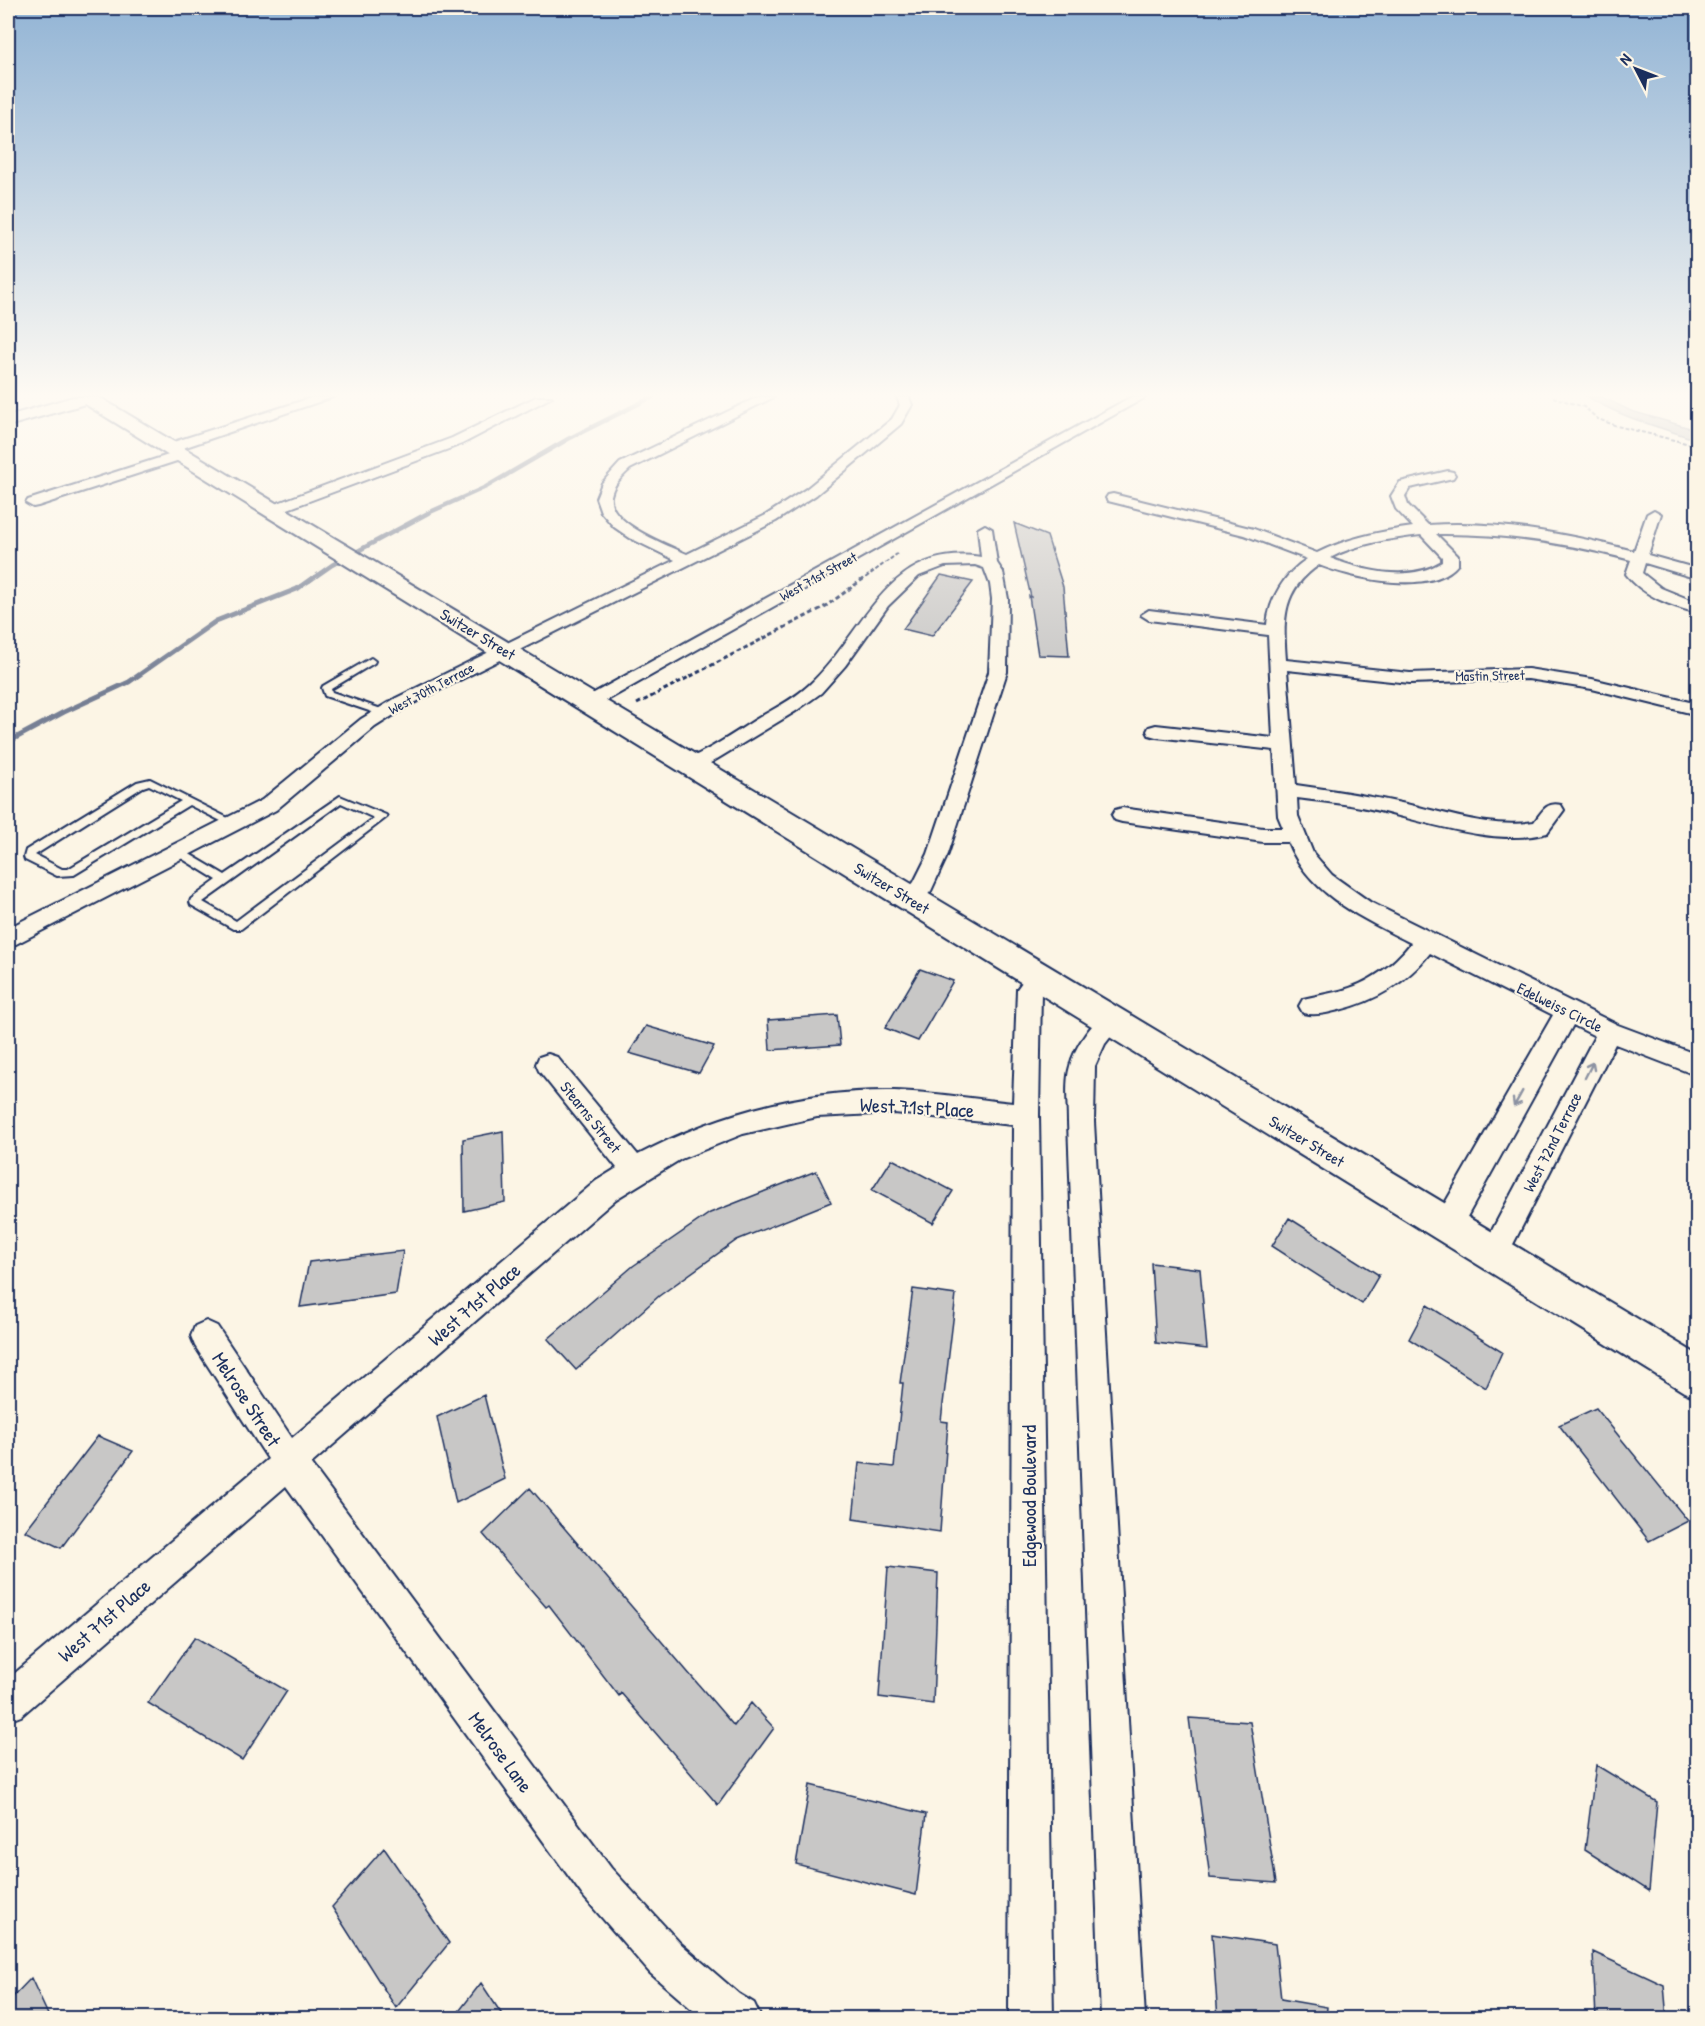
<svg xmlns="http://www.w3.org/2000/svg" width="1705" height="2026" font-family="'Patrick Hand',sans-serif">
	<rect width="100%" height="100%" fill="#fcf5e5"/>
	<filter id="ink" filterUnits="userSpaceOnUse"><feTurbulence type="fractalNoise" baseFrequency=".0167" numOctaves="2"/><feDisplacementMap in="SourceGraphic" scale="12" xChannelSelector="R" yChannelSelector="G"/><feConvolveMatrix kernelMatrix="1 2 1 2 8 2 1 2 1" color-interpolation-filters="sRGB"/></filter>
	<g filter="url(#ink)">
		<path fill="#b2b4b8" stroke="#767f94" stroke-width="1.5" d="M1588,397H1602L1631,411L1697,430V440C1660,427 1622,418 1588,397Z"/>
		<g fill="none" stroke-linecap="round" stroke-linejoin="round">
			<path stroke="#767f94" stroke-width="4.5" d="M309,581L332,565L428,513L486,487L568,439L652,397"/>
			<path stroke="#767f94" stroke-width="5" d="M8,742L64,712L129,682L216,621L297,589L311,579"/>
		</g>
		<path fill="#c8c7c6" stroke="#1b2f5e" stroke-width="1.5" d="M1014,523L1047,536L1063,587L1069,656L1038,655L1029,596L1031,597Z
			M941,575L973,582L932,636L903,629Z
			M920,969L953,981L918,1041L885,1028Z
			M837,1015L840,1045L770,1050L768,1020Z
			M646,1026L714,1046L699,1073L629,1053Z
			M503,1131L505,1202L464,1211L463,1139Z
			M892,1159L953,1191L933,1223L872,1190Z
			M816,1171L831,1202L737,1240L659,1296L576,1370L548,1339L633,1266L710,1213Z
			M1289,1218L1379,1275L1362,1304L1272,1246Z
			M403,1251L396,1294L300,1307L309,1262Z
			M1151,1263L1200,1269L1207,1349L1156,1343Z
			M913,1289L956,1295L941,1421L948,1422L940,1532L853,1519L859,1463L894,1467L903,1383H900Z
			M1427,1305L1502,1352L1486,1388L1409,1339Z
			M484,1395L505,1479L456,1503L437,1417Z
			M1596,1408L1688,1521L1649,1541L1559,1425Z
			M98,1436L133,1451L61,1548L25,1531Z
			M530,1488L734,1726L751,1703L774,1728L718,1805L621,1693L619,1696L549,1605L546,1607L483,1534Z
			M888,1567L938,1573L933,1704L879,1697Z
			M195,1637L287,1691L242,1760L148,1703Z
			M1189,1718L1250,1722L1276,1883L1210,1878Z
			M1596,1765L1657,1802L1649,1891L1585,1850Z
			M810,1785L926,1814L916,1895L796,1864Z
			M384,1848L449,1943L396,2008L332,1907Z
			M1212,1934L1275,1944L1281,1999L1327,2007L1326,2019H1218Z
			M1593,1952L1664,1985L1667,2019H1596Z
			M31,1978L50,2019H8V2002Z
			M481,1983L505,2019H453Z"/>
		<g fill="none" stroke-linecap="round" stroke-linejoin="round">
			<defs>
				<path id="service" d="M371,658L375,661L374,663L331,689L332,692L387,711V715H381L325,696L322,688L323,686Z
					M150,779L238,823L237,825H229L189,805L74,875L57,876L25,860L24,857L26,850L137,782ZM149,785L181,801L68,869H62L35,855L143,787Z
					M340,796L386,815L387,817L241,929H233L191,905L190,902L191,899L217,880L173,853L172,851L173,849H181L225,875ZM341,803L374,818L236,921L203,902Z"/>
				<path id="minor" d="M314,397H333L174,451L169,452L162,448L164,445Z
					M536,397H552L462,444L277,513H267L265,510L267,507L452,438Z
					M758,397H774L630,469C622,477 613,484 611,496C607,523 667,545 687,554L766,515L806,489L892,419L900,405L897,397H909L912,405L901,424L816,495L776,521L408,706L375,727L276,810L16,944L8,946V928L262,800L361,719L396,698L675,560L630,538L614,527L601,512L596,498L602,483L620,463Z
					M1131,397H1146L595,707H583L580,703L583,699Z
					M181,451L188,455L186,458L38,506L33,507L26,503L28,500Z
					M1448,471L1453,472L1455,475L1453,478L1410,488L1405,496L1408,505L1428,525C1497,520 1568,534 1634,551L1647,514L1654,510L1661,514L1648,555L1698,569V579L1645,563L1642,573L1661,588L1698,603V613C1671,606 1643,596 1626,574L1631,560C1567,543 1503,533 1436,534L1458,556V564C1432,597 1352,578 1319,565C1282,590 1283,619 1286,660L1410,673L1528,669L1592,679L1698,704V715L1592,689L1528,679L1410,683L1287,670L1296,785C1333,790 1369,796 1406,804C1447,813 1491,829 1534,822C1542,812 1546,801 1561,805L1564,810L1547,833C1492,848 1417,818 1361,807C1340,803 1318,801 1297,798L1298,816L1313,853L1332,875L1370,902L1618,1025L1698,1055V1076L1615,1044L1504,1262L1494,1266L1484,1262L1480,1253L1595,1036L1573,1025L1457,1235L1447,1239L1437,1235L1433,1226L1437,1217L1553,1015L1430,953C1406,983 1376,1001 1339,1010C1327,1013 1315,1016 1303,1013L1299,1006L1303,999C1315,996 1328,994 1340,991C1368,984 1393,966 1411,943C1364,919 1309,895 1288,842H1263L1122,822L1115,820L1112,815L1115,810L1122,808L1263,828H1283L1278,816L1274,750L1156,737L1149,735L1147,731L1149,727L1156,725L1273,738L1268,635L1149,620L1141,615L1149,610L1267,625C1269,599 1285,573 1307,559L1244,535L1108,501L1106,498L1108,495L1113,494L1254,529L1317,553C1347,538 1381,531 1413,527L1396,509L1391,496L1400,482ZM1421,535L1442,557V562C1409,583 1364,571 1330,558C1358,543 1390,539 1421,535Z
					M985,525L992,529L997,563L1003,572L1008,599L1007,672L948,854L931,891L919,904L911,907L903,904L900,899L914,882L928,854L989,672L992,599L990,584L984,568L975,565L945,566L919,576L888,606L845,666L821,693L796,711L707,765L691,771L684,769L681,765L684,761C709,750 732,735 755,720C773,709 793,700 809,685C865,634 886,543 981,557L978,529Z
					M1038,968L1046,971L1050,977L1041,991L1039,1115L1053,2018H1009L1013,1125L894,1113L817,1117L743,1134L681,1159L616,1199L311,1464L611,1868L680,1943L739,1994L754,2003L761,2018H702L650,1973L583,1896L286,1486L21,1716L8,1721V1679L268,1459L195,1346L191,1336L195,1326L206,1321L217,1326L292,1438L596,1181L617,1168L539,1071L536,1064L539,1057L548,1054L557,1057L638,1155C717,1113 804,1090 894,1091C934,1092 974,1099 1013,1103L1017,989L1030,971Z
					M1111,1012L1120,1014L1123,1021L1105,1044L1095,1066L1094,1122L1145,2018H1101L1068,1122C1068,1105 1065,1082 1070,1066C1074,1048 1094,1017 1111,1012Z"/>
				<path id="tertiary" d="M73,397H99L1698,1355V1398L1684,1392L85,404L8,426V416Z"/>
			</defs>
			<use href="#service" stroke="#1b2f5e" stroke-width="4"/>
			<use href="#minor" stroke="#1b2f5e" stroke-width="4"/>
			<use href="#tertiary" stroke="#1b2f5e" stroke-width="4"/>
			<path stroke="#1b2f5e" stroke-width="2" stroke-dasharray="4 2" stroke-linecap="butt" d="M1553,397L1584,407L1598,419L1617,426L1698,446
				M861,581L897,554"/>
			<path stroke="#1b2f5e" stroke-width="3" stroke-dasharray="4.5 3" stroke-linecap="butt" d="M637,704L826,606L863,579"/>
			<use href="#service" fill="#fcf5e5" fill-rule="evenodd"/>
			<use href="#minor" fill="#fcf5e5" fill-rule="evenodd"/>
			<use href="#tertiary" fill="#fcf5e5" fill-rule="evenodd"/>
		</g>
		<defs><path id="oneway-shaft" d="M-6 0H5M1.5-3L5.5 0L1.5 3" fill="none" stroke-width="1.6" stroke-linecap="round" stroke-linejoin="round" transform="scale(1.5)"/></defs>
		<g stroke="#8c92a2">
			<use href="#oneway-shaft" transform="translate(1589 1070) rotate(-63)"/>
			<use href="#oneway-shaft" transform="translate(1518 1099) rotate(119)"/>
		</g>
	</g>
	<linearGradient id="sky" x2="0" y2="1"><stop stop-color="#92b4d5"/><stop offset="0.58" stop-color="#fefaf3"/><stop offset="1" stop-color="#fefaf3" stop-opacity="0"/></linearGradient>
	<rect width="1705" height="681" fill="url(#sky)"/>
	<g text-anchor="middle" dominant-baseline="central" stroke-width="4.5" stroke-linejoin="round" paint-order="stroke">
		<g font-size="14" fill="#1b2f5e" stroke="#fcf5e5">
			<text transform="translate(818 576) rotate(-29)">West 71st Street</text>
			<text transform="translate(1490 675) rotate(-1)">Mastin Street</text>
			<text transform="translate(431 688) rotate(-28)">West 70th Terrace</text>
		</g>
		<g font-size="16" fill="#1b2f5e" stroke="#fcf5e5">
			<text transform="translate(478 634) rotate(31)">Switzer Street</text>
			<text transform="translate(892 888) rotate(31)">Switzer Street</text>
			<text transform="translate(1560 1007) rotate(26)">Edelweiss Circle</text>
			<text transform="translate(591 1117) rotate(51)">Stearns Street</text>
			<text transform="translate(1307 1141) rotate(31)">Switzer Street</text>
			<text transform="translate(1552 1142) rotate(-63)">West 72nd Terrace</text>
		</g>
		<g font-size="20" fill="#1b2f5e" stroke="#fcf5e5">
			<text transform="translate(917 1107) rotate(3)">West 71st Place</text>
			<text transform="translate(474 1304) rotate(-41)">West 71st Place</text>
			<text transform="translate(247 1399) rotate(57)">Melrose Street</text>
			<text transform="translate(1028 1496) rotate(-90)">Edgewood Boulevard</text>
			<text transform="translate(104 1620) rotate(-41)">West 71st Place</text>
			<text transform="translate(501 1752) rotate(54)">Melrose Lane</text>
		</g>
	</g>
	<rect width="1705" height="2026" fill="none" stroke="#fcf5e5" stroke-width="30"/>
	<rect x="15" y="15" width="1675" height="1996" fill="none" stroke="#1b2f5e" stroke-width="2" filter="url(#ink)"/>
	<g transform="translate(1636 69) rotate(312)" stroke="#fcf5e5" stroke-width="4.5" paint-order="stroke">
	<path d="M0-4.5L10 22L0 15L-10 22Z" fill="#1b2f5e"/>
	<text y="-9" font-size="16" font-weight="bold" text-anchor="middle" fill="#1b2f5e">N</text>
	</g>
</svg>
